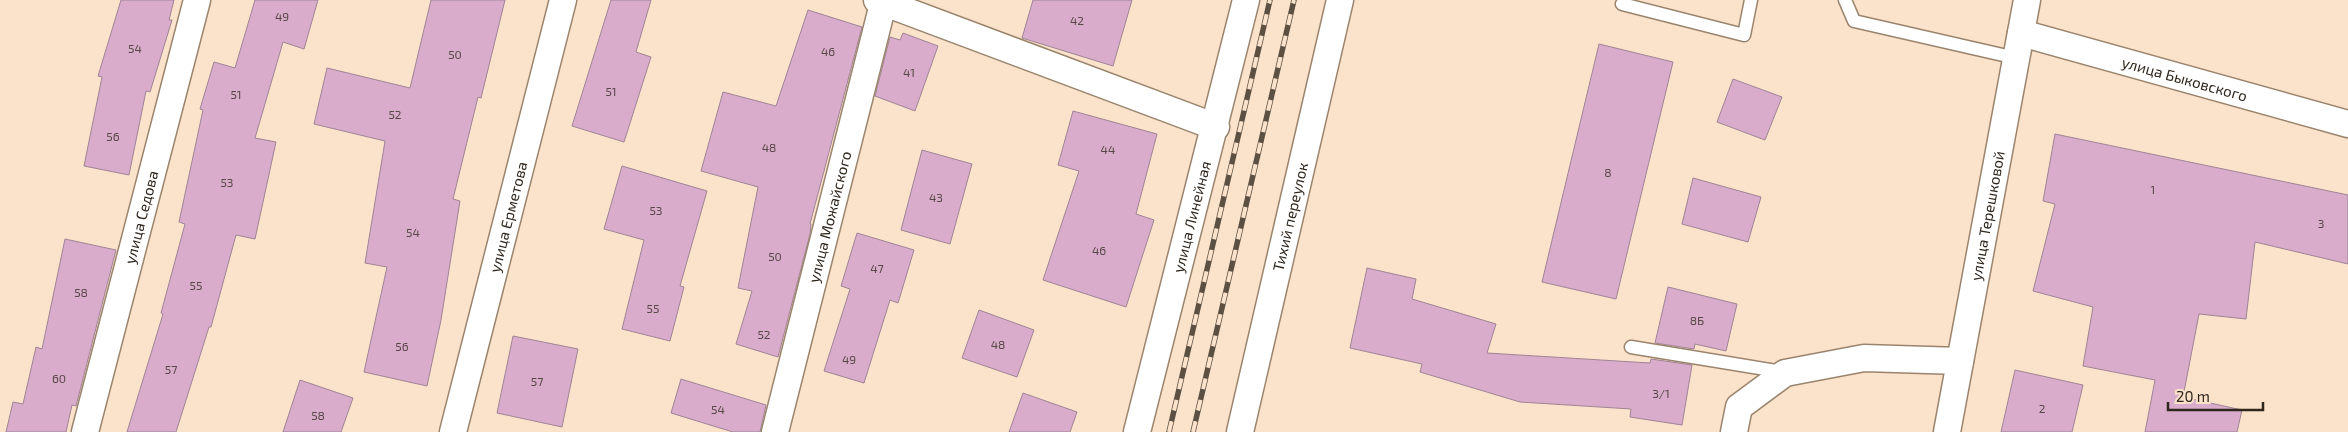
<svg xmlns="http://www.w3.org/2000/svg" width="2348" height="432" font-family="'Exo 2',sans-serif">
	<rect width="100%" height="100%" fill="#fbe2ca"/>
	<path fill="#d8acca" stroke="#9f8496" d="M121,0H174L169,20H172L150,92L146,91L129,175L84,166L102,77L98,76Z
		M255,0H318L304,49L283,42L255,138L276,142L255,239L236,235L211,327H209L176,432H127L163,314L161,313L185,224L179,222L203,110L200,109L214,62L235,68Z
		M431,0H505L481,98L478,97L453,199L460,201L441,320L427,386L364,372L387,267L365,263L385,141L314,124L327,68L410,88Z
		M611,0H651L636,52L651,57L624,142L572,126Z
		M1033,0H1132L1113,66L1022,38Z
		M808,10L862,27L810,224H811L810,234L778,357L736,344L752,291L738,288L758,187L701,171L723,92L776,106Z
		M903,33L938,46L915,111L875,96L890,37L900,40Z
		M1599,44L1673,62L1616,299L1542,282Z
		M1733,79L1782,97L1765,140L1717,122Z
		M1073,111L1157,134L1136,214L1154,220L1126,307L1043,280L1079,171L1058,165Z
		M2055,134L2348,195V264L2255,242L2246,319L2199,314L2183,397L2242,410L2237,432H2145L2155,380L2083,366L2093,307L2033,291L2055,204L2043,201Z
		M922,150L972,164L950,244L901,230Z
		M622,166L707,191L680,286L684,287L670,341L622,329L644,240L604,229Z
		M1693,178L1761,197L1748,242L1682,224Z
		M857,233L914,250L898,303L890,300L864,383L824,371L850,289L841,286Z
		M65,239L116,250L76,406L72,405L66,432H6L13,402L23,404L36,347L42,349Z
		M1367,268L1416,279L1412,299L1496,324L1487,353L1650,363L1651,359L1692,365L1682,425L1630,417L1631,409L1520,402L1420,372L1422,364L1350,348Z
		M1668,287L1737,304L1726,351L1695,344L1694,349L1655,343Z
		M979,310L1034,330L1017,377L962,358Z
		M513,336L578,349L562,427L497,413Z
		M2015,370L2083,385L2072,432H2001Z
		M681,379L766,405L760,432H733L671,413Z
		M300,380L353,398L341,432H283Z
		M1023,393L1077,412L1070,432H1009Z"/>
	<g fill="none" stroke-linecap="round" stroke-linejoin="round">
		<defs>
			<path id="service" d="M1845,0L1854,21L2016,58
				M1622,4L1744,35L1751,0
				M1631,347L1783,372"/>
			<g id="minor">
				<path d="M877,0L1216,127"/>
				<path id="s1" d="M2021,33L2348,124"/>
				<path id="s2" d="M85,432L197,0"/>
				<path id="s3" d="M453,432L563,0"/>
				<path id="s4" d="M775,432L884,0"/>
				<path id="s5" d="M1137,432L1246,0"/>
				<path id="s6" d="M1240,432L1340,0"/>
				<path d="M1734,432L1739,407L1785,373L1864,358L1960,361"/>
				<path id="s7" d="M1947,432L2027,0"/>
			</g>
		</defs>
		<use href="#service" stroke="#9a846d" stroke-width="15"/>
		<use href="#minor" stroke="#9a846d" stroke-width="29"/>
		<use href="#service" stroke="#fff" stroke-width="12"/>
		<use href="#minor" stroke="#fff" stroke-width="26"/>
		<defs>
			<path id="rail" d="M1169,432L1270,0
				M1193,432L1294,0"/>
		</defs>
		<use href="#rail" stroke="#5c5043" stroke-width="5.5"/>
		<use href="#rail" stroke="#fbe2ca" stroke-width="4" stroke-dasharray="11" stroke-linecap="butt"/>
	</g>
	<g text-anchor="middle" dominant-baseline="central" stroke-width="4" stroke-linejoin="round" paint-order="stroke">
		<g font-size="12" fill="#594848">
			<text x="282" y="16">49</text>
			<text x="1077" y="20">42</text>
			<text x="135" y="48">54</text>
			<text x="828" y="51">46</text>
			<text x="455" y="54">50</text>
			<text x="909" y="72">41</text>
			<text x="611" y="91">51</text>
			<text x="236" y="94">51</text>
			<text x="395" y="114">52</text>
			<text x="113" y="136">56</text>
			<text x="769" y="147">48</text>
			<text x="1108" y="149">44</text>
			<text x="1608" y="172">8</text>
			<text x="227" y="182">53</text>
			<text x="2153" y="189">1</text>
			<text x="936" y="197">43</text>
			<text x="656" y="210">53</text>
			<text x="2321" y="223">3</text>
			<text x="413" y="232">54</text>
			<text x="1099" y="250">46</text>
			<text x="775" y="256">50</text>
			<text x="877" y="268">47</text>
			<text x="196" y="285">55</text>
			<text x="81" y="292">58</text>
			<text x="653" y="308">55</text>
			<text x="1697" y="320">8Б</text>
			<text x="764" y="334">52</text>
			<text x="998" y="344">48</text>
			<text x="402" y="346">56</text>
			<text x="849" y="359">49</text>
			<text x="171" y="369">57</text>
			<text x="59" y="378">60</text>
			<text x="537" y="381">57</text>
			<text x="1661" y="393">3/1</text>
			<text x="2042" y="408">2</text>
			<text x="718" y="409">54</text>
			<text x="318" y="415">58</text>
		</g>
		<g font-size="15" fill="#2f261d" stroke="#fbe2ca">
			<text stroke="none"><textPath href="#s1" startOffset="170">улица Быковского</textPath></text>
			<text stroke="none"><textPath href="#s2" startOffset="222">улица Седова</textPath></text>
			<text stroke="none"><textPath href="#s3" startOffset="222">улица Ерметова</textPath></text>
			<text stroke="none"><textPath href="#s4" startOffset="222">улица Можайского</textPath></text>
			<text stroke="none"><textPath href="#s5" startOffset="222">улица Линейная</textPath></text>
			<text stroke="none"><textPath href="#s6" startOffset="221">Тихий переулок</textPath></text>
			<text stroke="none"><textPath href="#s7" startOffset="220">улица Терешковой</textPath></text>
		</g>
	</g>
	<path d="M2168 402v8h95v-8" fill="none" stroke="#2f261d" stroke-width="2.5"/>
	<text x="2176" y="402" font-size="15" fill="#2f261d" stroke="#fbe2ca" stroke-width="4" paint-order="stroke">20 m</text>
</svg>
